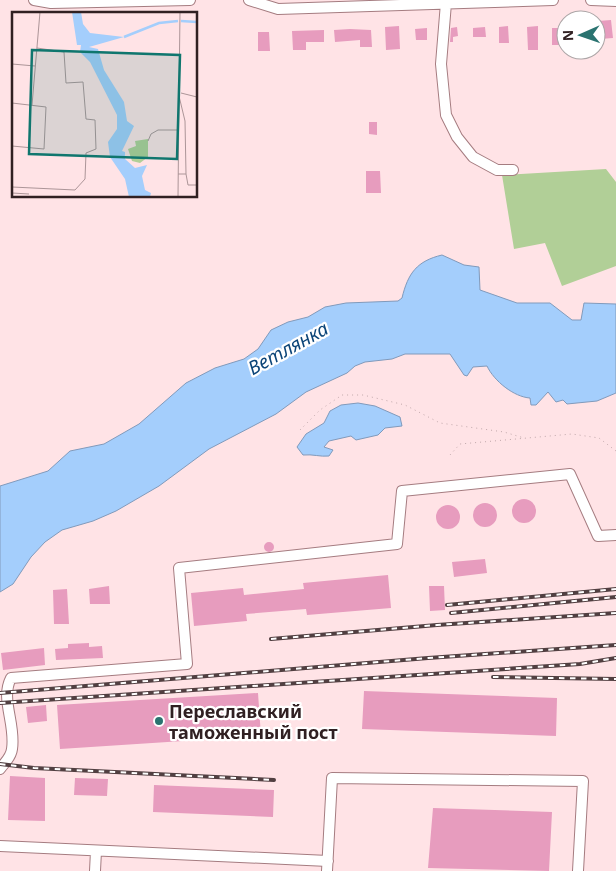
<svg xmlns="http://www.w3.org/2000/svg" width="616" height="871" font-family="'Noto Sans',sans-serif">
	<rect width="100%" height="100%" fill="#ffe3e6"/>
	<path fill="#b1cf97" d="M606,169L616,182V266L562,286L545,243L514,249L502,175Z"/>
	<path fill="#a4cefc" stroke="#819abb" d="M442,255L464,265L479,267L480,290L517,303H550L572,320H581L584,303L616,304V393L597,401L567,404L563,400L556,402L548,392L536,405H531L530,398C514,397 494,381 487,366L473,367L467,376L464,375L450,354H405L392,359L365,362L355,366L347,373L306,392L276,414L209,449L159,486L116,511L93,521L62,530L45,542L31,557L13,584L0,592V486L48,471L70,451L104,444L139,424L186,383L215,368L244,359L258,349L271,330L288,322L308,317L325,307L346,303L398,301L402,298C408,273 417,261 442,255Z
		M358,403L375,406L400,417L402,426L385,428L378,435L356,440L351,436L329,441L324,447L333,450L329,456C320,457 313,454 303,455L297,447L306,434L324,423L330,411L341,405Z"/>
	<path fill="#e79cbe" d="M611,20L613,38L600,39L598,21Z
		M399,26L400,49L386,50L385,27Z
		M508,26L509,43H499V27Z
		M538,26V50H528L527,27Z
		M457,27L458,36L453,37V42H450L451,28Z
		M485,27L486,37H473V28Z
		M427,28V40H416L415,29Z
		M552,28H559V45H552Z
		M350,29L371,30L372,47H360V40L335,42L334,30Z
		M324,30V42H306V50H293L292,31Z
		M258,32H269L270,51H258Z
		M369,122H377V135L369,134Z
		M366,171H380L381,193H366Z
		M512 511a12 12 0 1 1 24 0a12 12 0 1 1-24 0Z
		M473 515a12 12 0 1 1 24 0a12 12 0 1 1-24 0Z
		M436 517a12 12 0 1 1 24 0a12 12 0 1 1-24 0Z
		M264 547a5 5 0 1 1 10 0a5 5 0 1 1-10 0Z
		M485,559L487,573L454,577L452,562Z
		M388,575L391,608L307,615L306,609L246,614L247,621L194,626L191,593L243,588L244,595L304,589L303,583Z
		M109,586L110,604H90L89,589Z
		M429,586H444L445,610L430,611Z
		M67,589L69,624H54L53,590Z
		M89,643V647L102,646L103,658L56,660L55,649L68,648V644Z
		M44,648L45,665L3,670L1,653Z
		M364,691L557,698L556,736L362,729Z
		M258,693L261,736L60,749L57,705Z
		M46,705L47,721L28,723L26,707Z
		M10,776L45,778V821L8,820Z
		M75,778L108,779L107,796L74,795Z
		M154,785L274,790L273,817L153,812Z
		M433,808L552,812L549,871L428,868Z"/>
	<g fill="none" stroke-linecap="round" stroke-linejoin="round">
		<defs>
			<path id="minor" d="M34,0L51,3L190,0
				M249,0L278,9L553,0
				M591,0L616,1
				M446,3L441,64L446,115L457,137L473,157L497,170H513
				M0,769C4,763 11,758 12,749C16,724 0,699 11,678L187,664L179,568L397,544L402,491L570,474L598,536L616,535
				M0,846L328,861
				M95,871L96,851
				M327,871L332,778L583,781L578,871"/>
		</defs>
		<use href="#minor" stroke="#a57c80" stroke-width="12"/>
		<path stroke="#c1a8ab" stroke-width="1" stroke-dasharray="1 4" stroke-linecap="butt" d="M300,430L320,410L342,395H363L405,405L440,423L504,432L524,438
			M450,455L460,444L572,434L599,438L616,451"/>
		<use href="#minor" stroke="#fff" stroke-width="10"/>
		<defs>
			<path id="rail" d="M447,605L616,589
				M451,613L616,597
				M271,639L437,625L616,613
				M493,677L616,679
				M0,693L428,658L616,645
				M0,703L580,664L616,658
				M0,764L34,768L274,780"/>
		</defs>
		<use href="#rail" stroke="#513f41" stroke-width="4"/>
		<use href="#rail" stroke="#fff" stroke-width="2" stroke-dasharray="5.5" stroke-linecap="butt"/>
	</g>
	<circle fill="#2a7370" stroke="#fff" stroke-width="2" cx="159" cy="721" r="5"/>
	<g text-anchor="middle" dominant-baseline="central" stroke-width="4.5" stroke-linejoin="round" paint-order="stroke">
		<g font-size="18" font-weight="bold" fill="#302022" stroke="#fff" text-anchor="start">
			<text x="169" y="711">Переславский<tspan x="169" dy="21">таможенный пост</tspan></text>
		</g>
		<g font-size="19" font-style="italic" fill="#0c4578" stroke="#fff">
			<text transform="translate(288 348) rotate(-29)">Ветлянка</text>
		</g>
	</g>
	<g transform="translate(12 12)">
		<rect width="185" height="185" fill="#ffe3e6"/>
		<path d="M136,127V145L128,151L120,149L116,137L124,134L123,129Z" fill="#b1cf97"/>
		<path d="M60,0H69L71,12L78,21L112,25L77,35L86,37L92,58L112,90L115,109L122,114L110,139L113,140V147L123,156L135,153L130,164L133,178L139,181L138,185H117L113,167L98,145L96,130L105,117V103L78,50L68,40L69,33H65Z" fill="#a4cefc"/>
		<path fill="none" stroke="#a4cefc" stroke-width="2.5" d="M169,9L185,10M112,25L147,11L166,9"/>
		<path fill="none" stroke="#ac9598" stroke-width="1" d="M168,0L167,84L173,109L174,162M0,52L23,54M169,81L185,85M0,91L34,95L32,137L0,134M20,93L28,0M136,129L139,122L146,118H165M166,162H174L176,173H185M0,175L63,178L73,167L74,141L84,137L83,108L74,107L71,70L54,71L52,40L25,36M0,181L17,182M166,185L167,84"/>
		<path fill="#0f766e" fill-opacity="0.15" stroke="#0f766e" stroke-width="2.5" d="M20,38L168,43L165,147L17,142Z"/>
		<rect width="185" height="185" fill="none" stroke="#302022" stroke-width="2.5"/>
	</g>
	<g transform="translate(581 35) rotate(268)"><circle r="24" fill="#ffffff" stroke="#aca6a7"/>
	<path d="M0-4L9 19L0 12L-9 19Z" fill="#2a7370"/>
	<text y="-8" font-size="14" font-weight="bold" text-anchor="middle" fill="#302022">N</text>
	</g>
</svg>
